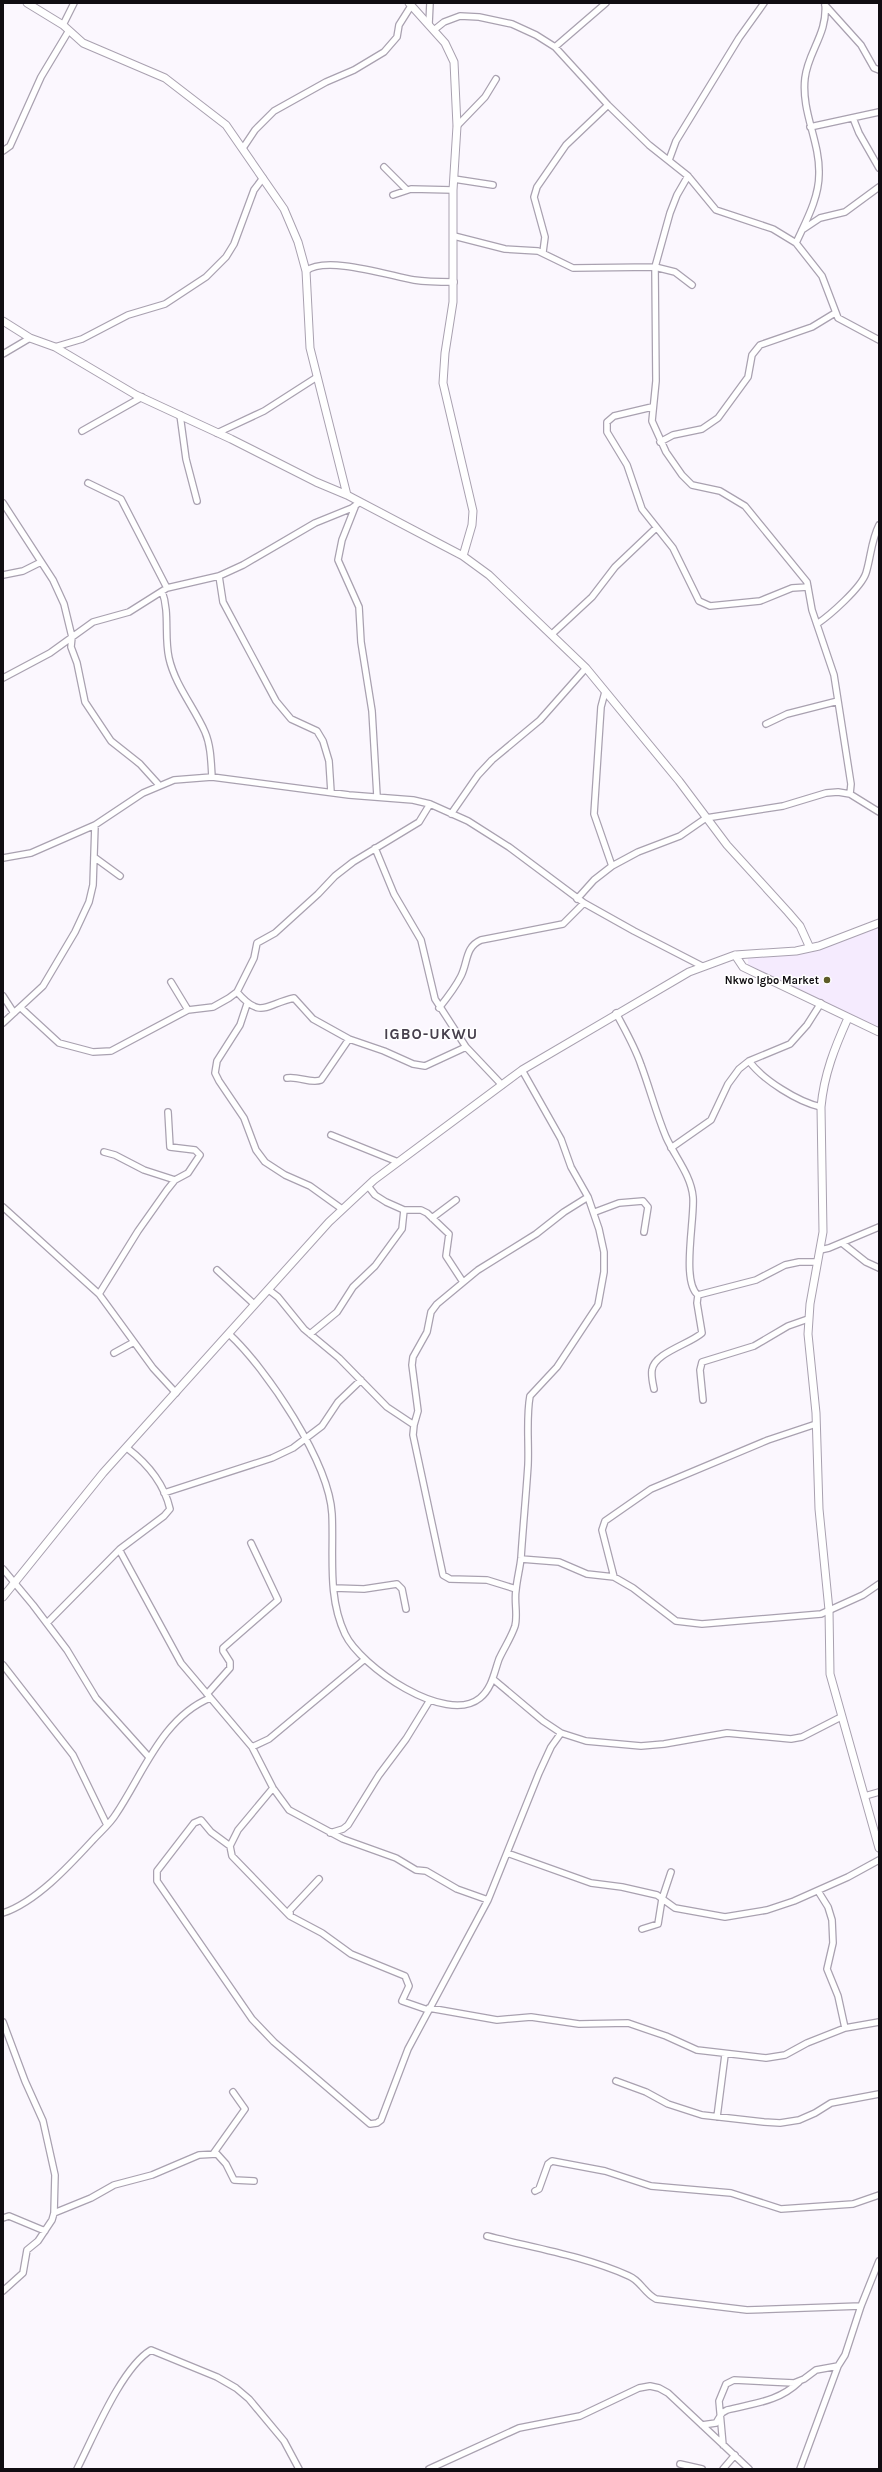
<svg xmlns="http://www.w3.org/2000/svg" width="882" height="2472" font-family="Karla,sans-serif">
	<rect width="100%" height="100%" fill="#fbf7fe"/>
	<path fill="#f5ebfe" d="M879,926V1030L750,968L748,965V957L791,954Z"/>
	<g fill="none" stroke-linecap="round" stroke-linejoin="round">
		<defs>
			<path id="street" d="M825,5L861,45L874,68L879,70
				M429,24L430,3
				M63,25L74,3
				M434,30L444,22L460,16L479,17L512,24L536,35L555,47L608,105L649,145L688,176L716,210L773,229L796,243L822,276L838,318L879,340
				M555,47L606,3
				M853,118L859,133L879,168
				M457,126L485,97L496,79
				M810,127L879,112
				M243,148L255,130L274,111L326,82L354,70L384,52L397,37L399,25L411,6
				M3,151L10,146L41,77L68,32
				M669,160L676,141L739,38L764,3
				M384,167L407,190
				M688,176L677,195L670,213L655,267L656,381L652,421L666,452L682,475L692,485L720,491L745,506L807,582L812,610L834,675L851,784L850,794
				M454,179L493,185
				M393,195L411,189L453,190
				M802,230L820,218L845,212L879,187
				M454,236L505,249L538,251L573,268L655,267L675,272L692,285
				M796,243C806,221 819,198 819,174C820,141 801,112 805,78C808,51 828,34 825,3
				M543,252L545,237L534,197L537,187L566,145L608,105
				M306,271C326,255 390,276 414,280C427,282 440,282 454,282
				M55,347L82,339L128,315L165,304L206,277L226,257L234,244L254,190L263,178
				M3,354L30,338
				M652,407L614,416L607,422V432L627,465L642,509L673,548L699,601L710,606L760,601L792,588L808,587
				M180,415L186,459L197,501
				M82,431L142,397
				M217,433L264,411L317,377
				M660,442L673,435L702,429L718,418L748,377L752,355L760,345L812,327L835,313
				M88,483L121,499L167,588
				M3,503L53,580L64,604L72,637L71,647L77,663L85,702L111,741L140,764L159,785
				M355,507L342,540L338,560L359,607L361,642L372,711L377,796
				M3,575L23,571L41,562
				M219,576L223,602L276,701L291,719L317,731L323,741L329,761L331,792
				M162,591C170,613 164,636 169,658C175,685 194,707 205,732C211,746 211,762 212,777
				M817,624C830,615 861,588 866,573C871,557 871,541 879,525
				M552,634L592,597L615,567L656,528
				M3,678L50,653L93,622L129,612L167,588L219,576L243,565L315,523L352,508L360,502
				M605,692L601,707L594,814L612,866
				M766,724L787,714L838,701
				M451,814L478,775L492,760L540,720L586,668
				M375,848L394,894L421,940L435,999L466,1047L502,1085
				M94,857L120,876
				M3,858L31,853L95,825L143,793L174,780L212,777L349,795L413,800L430,804L468,821L509,847L584,903L634,931L702,966
				M577,899L594,880L612,866L638,852L680,836L706,818L783,806L826,793L838,792L850,794L879,812
				M171,982L188,1010
				M237,992C261,1020 266,1004 294,998L313,1019L349,1039L384,1051L413,1064L425,1066L466,1047
				M3,996L14,1013
				M247,1004L240,1025L217,1061L215,1073L219,1081L244,1118L256,1150L265,1162L285,1175L310,1186L342,1209
				M21,1008L59,1043L93,1052L111,1051L188,1010L213,1007L229,998L237,992L254,958L257,943L275,933L318,894L335,876L353,862L419,822L430,804
				M439,1008C447,998 455,988 461,976C468,962 465,947 481,940L563,924L584,903
				M616,1013C625,1030 635,1047 641,1065C650,1089 656,1113 666,1137C675,1157 691,1175 693,1197C695,1218 681,1282 698,1295
				M3,1023L43,986L75,932L89,902L93,885L95,825
				M749,1061C763,1080 798,1102 821,1107
				M287,1078C299,1076 311,1084 321,1080L349,1039
				M168,1112L170,1147L195,1150L200,1155L188,1173L175,1180L167,1190L138,1231L99,1294L153,1368L176,1393
				M331,1135L398,1162
				M671,1148L711,1120L728,1084L739,1069L749,1061L790,1044L807,1025L821,1003
				M104,1152L115,1155L144,1170L175,1180
				M368,1186L375,1195L386,1202L404,1210H421L427,1213L449,1234L446,1256L463,1282
				M3,1207L99,1294
				M595,1212L619,1203L643,1201L648,1207L644,1232
				M432,1218L456,1200
				M842,1243L866,1262L879,1268
				M820,1250L829,1248L879,1227
				M217,1270L254,1304
				M269,1290L278,1297L304,1329L339,1358L387,1407L414,1425L413,1435L443,1575L450,1579L487,1580L516,1589
				M698,1295L756,1280L785,1265L799,1262H817
				M229,1334C267,1369 329,1462 332,1514C334,1554 327,1596 345,1634C360,1666 446,1726 480,1698C492,1688 494,1673 499,1659C504,1648 511,1638 515,1626C518,1615 514,1601 516,1590C517,1579 520,1568 521,1558C523,1527 526,1496 528,1465C529,1442 526,1418 530,1396L557,1367L598,1305L604,1272V1252L599,1229L588,1197L571,1167L561,1139L522,1070
				M310,1334L337,1312L353,1287L375,1266L402,1229L404,1210
				M114,1353L134,1342
				M654,1389C653,1384 651,1376 652,1370C654,1353 690,1344 702,1333L697,1303L698,1295
				M703,1400L700,1370L702,1362L754,1346L788,1326L808,1319
				M414,1425L418,1411L412,1365L413,1357L427,1332L431,1312L437,1304L478,1270L536,1234L564,1212L588,1197
				M127,1448C148,1464 164,1483 170,1509L164,1516L120,1549L121,1553L181,1663L252,1747L273,1788L289,1810L343,1839L396,1858L416,1870L426,1871L457,1889L488,1900
				M164,1493L272,1458L293,1448L322,1426L338,1402L361,1380
				M521,1559L559,1562L587,1574L614,1577L633,1588L676,1621L702,1624L821,1614L863,1595L879,1584
				M3,1569L33,1605L67,1650L96,1698L148,1756
				M614,1577L602,1530L605,1521L651,1489L768,1440L816,1424
				M334,1588L364,1589L397,1584L402,1589L406,1609
				M47,1623L120,1549
				M3,1665L73,1755L107,1825
				M493,1679L543,1721L561,1733L586,1741L641,1746L664,1744L727,1733L791,1739L802,1737L841,1717
				M207,1694L230,1668V1662L223,1651V1648L278,1600L251,1543
				M252,1747L269,1739L365,1659
				M273,1788L238,1830L230,1846L211,1832L201,1820L194,1823L157,1871V1881L252,2019L274,2042L370,2124L377,2123L381,2120L408,2049L488,1900L539,1773L551,1747L561,1733
				M865,1796L879,1792
				M330,1833L343,1829L348,1825L379,1775L406,1739L430,1700
				M230,1846L232,1856L290,1916
				M507,1853L591,1883L622,1887L657,1895L675,1908L725,1917L767,1910L794,1901L848,1877L879,1860
				M319,1879L290,1910V1916L322,1933L351,1954L405,1976L409,1986L402,2001L428,2010
				M818,1891L828,1907L832,1920L833,1943L827,1969L838,1996L845,2028
				M3,1913C36,1902 69,1866 92,1841C100,1832 110,1824 116,1814C143,1774 162,1718 210,1698
				M642,1929L658,1924L662,1899L671,1872
				M429,2008L497,2020L531,2017L579,2024L628,2023L666,2036L697,2050L766,2058L785,2055L807,2043L845,2028L879,2022
				M3,2022L25,2081L43,2121L55,2175L54,2213L52,2220L38,2241L27,2250L23,2273L3,2291
				M616,2081L646,2092L668,2104L702,2115L764,2122L780,2123L799,2120L815,2113L831,2103L879,2094
				M717,2117L725,2055
				M213,2154L245,2109L233,2092
				M535,2191L539,2189L548,2164L552,2161L605,2171L651,2186L731,2193L781,2209L853,2204L879,2195
				M54,2213L91,2198L114,2185L152,2175L199,2155L217,2154L226,2164L234,2180L254,2181
				M3,2218L9,2216L45,2231
				M487,2236C534,2248 584,2256 629,2276C641,2281 644,2293 656,2299L747,2310L861,2306
				M702,2425L716,2423L722,2413L727,2410C754,2403 778,2402 799,2382
				M723,2445L719,2401L726,2384L734,2380L794,2383L804,2379L816,2370L838,2366L845,2355L861,2306L879,2261
				M680,2464L702,2469
				M77,2469C93,2438 121,2368 151,2350L217,2377L236,2388L249,2399L284,2441L299,2469
				M429,2469L519,2428L580,2416L639,2388L650,2386L659,2388L668,2393L749,2469
				M723,2469L735,2455
				M800,2469L838,2366"/>
			<path id="secondary" d="M27,3L63,25L83,43L165,78L226,125L284,209L298,242L306,271L310,348L347,495
				M409,3L445,43L454,62L457,126L453,190V302L445,353L443,383L473,511L472,525L463,556
				M3,321L30,338L55,347L136,395L231,439L316,482L347,495L442,545L463,556L489,575L586,668L679,781L727,845L788,912L800,926L810,948
				M735,955L743,967L879,1032
				M848,1018C835,1047 824,1074 821,1107L823,1232L810,1304L808,1334L816,1413L819,1509L829,1610L830,1674L879,1848
				M3,1597L103,1473L329,1222L374,1180L522,1070L689,972L735,955L796,951L819,946L879,923"/>
		</defs>
		<use href="#street" stroke="#a9a1b0" stroke-width="8"/>
		<use href="#secondary" stroke="#a9a1b0" stroke-width="9"/>
		<use href="#street" stroke="#fff" stroke-width="5.5"/>
		<use href="#secondary" stroke="#fff" stroke-width="7"/>
	</g>
	<circle fill="#5d5b28" stroke="#fff" stroke-width="1.5" cx="827" cy="980" r="4"/>
	<g text-anchor="middle" dominant-baseline="central" stroke-width="3" stroke-linejoin="round" paint-order="stroke">
		<g font-size="11" font-weight="bold" fill="#100d12" stroke="#fff" text-anchor="end">
			<text x="819" y="980">Nkwo Igbo Market</text>
		</g>
		<g font-size="15" font-weight="bold" letter-spacing="1" fill="#47404d" stroke="#fff">
			<text x="431" y="1034">IGBO-UKWU</text>
		</g>
	</g>
	<rect width="882" height="2472" fill="none" stroke="#100d12" stroke-width="8"/>
</svg>
